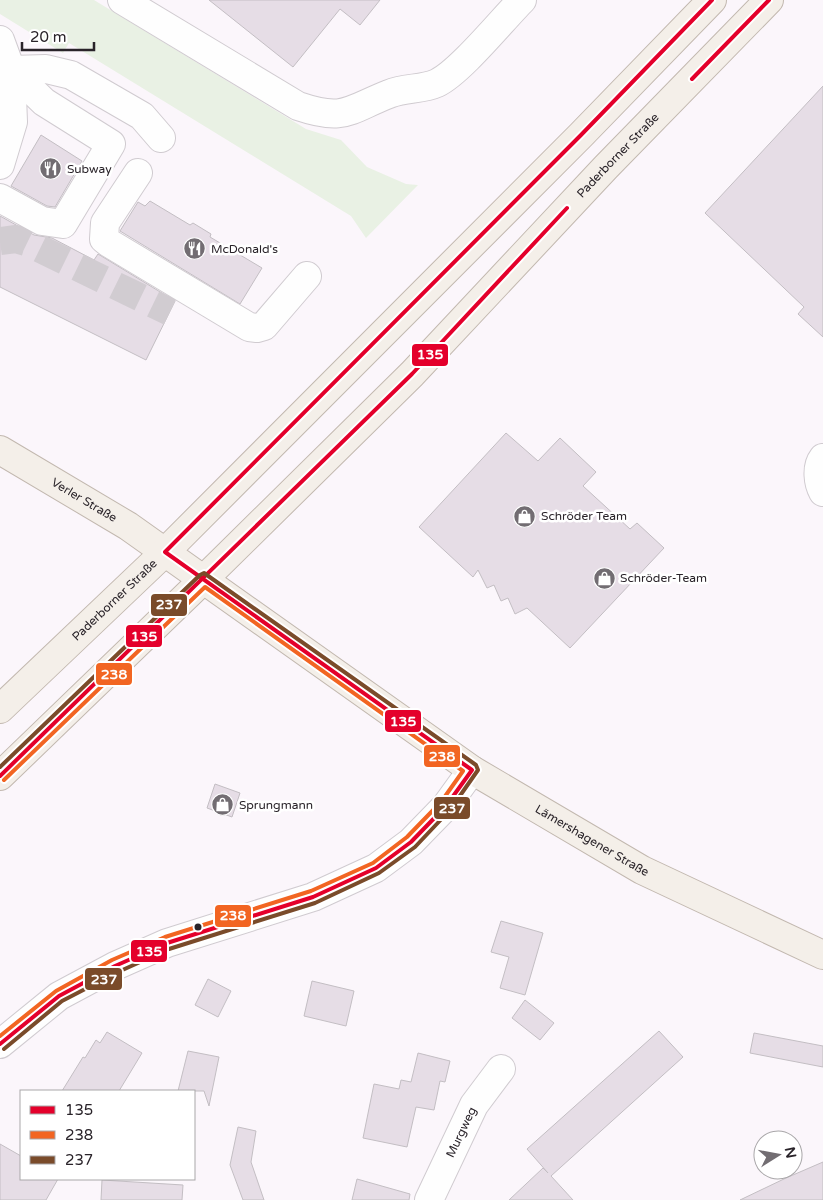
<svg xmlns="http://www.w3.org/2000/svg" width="823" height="1200" font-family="'Varela Round',sans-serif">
	<rect width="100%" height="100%" fill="#fbf6fb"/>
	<path fill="#e9f1e4" d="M0,0H94L306,129L341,140L367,167L406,184L418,185L366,238L351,216L69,43L63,53L0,14Z"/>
	<path fill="#e6dde6" stroke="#c3bec3" d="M209,0H380L360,25L340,9L293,67Z
		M823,86V337L798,314L804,307L705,213Z
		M41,135L82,161L55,207L47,206L11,186Z
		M150,201L190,225L193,223L211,234L210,237L262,268L240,304L120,231L138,202L145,206Z
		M0,216L34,235L52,238L94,260L98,254L175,301L146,360L0,287Z
		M506,433L538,461L560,438L596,472L583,486L630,529L637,523L664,548L570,648L527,608L515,614L508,598L501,601L494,585L487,588L478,570L473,577L419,527Z
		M215,784L240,793L232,817L207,808Z
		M501,921L543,933L525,995L500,988L509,957L491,952Z
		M208,979L231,991L218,1017L195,1005Z
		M312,981L354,991L346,1026L304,1016Z
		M525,1000L554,1023L540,1040L512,1018Z
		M659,1031L683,1057L551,1176L573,1200H509L543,1168L548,1173L527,1149Z
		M107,1032L142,1053L119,1091H62L83,1057L85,1058L96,1040L100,1043Z
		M754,1033L823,1046V1067L750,1053Z
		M188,1051L219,1057L209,1106L204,1091H178Z
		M418,1053L450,1061L445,1082L440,1081L434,1110L416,1107L407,1147L363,1138L374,1084L399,1089L401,1080L411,1082Z
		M238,1127L256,1131L251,1162L264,1200H243L230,1165Z
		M0,1144L21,1156V1179H58L46,1200H0Z
		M823,1162V1200H740L786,1178Z
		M357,1179L410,1194L409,1200H352Z
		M102,1180L183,1185L182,1200H101Z"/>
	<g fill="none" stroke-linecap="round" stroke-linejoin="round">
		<path stroke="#d1ccd1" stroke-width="28" stroke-dasharray="28 14" stroke-linecap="butt" d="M0,241L16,239L26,242L170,312"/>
		<defs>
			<g id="minor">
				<path d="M122,0L298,106C345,122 348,110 389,94C405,87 422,90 437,83C460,72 502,20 522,0"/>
				<path d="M0,40L11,70L13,122L0,165"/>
				<path d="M11,70L46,69L71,75L142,116L161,138"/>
				<path d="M138,173L105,223L104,239L109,243L249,327L257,328L264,326L307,276"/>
				<path d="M0,198L42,221L63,224L111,144L44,102L11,70"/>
				<path d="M823,458C816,467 818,483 823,492"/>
				<path d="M0,1044L59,996L115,966L167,943L313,897L376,868L411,842L446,806L472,770"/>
				<path id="s1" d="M429,1200L474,1105L501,1069"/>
			</g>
			<g id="major">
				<path id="s2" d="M0,450L128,526L472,770L642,870L823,955"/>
				<path id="s3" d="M0,709L165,552L581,135L712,0"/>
				<path id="s4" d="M0,776L204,579L412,374L606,167L769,0"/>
			</g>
		</defs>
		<use href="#minor" stroke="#d0cbd0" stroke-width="30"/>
		<use href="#major" stroke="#c2b8af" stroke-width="30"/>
		<use href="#minor" stroke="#fefefe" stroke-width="28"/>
		<use href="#major" stroke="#f4efe9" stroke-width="28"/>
		<defs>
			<path id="bus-1" d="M692,79L769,0
				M0,776L412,374L567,208
				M0,1044L59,996L115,966L167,943L313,897L376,868L411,842L446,806L472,770L165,552L581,135L712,0"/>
			<path id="bus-2" d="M0,1036L56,991L112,960L165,937L311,891L373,863L407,837L441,802L463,771L205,587L4,780"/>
			<path id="bus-3" d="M0,767L200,575L204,573L476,765L478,770L450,810L415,847L379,873L315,903L169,949L118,972L62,1001L4,1049"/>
		</defs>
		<use href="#bus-1" stroke="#fff" stroke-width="8"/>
		<use href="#bus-2" stroke="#fff" stroke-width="8"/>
		<use href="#bus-3" stroke="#fff" stroke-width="8"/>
		<use href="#bus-1" stroke="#e4002b" stroke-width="4"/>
		<use href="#bus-2" stroke="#f26522" stroke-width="4"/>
		<use href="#bus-3" stroke="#7a4b2a" stroke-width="4"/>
	</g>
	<defs>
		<symbol id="restaurant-disc" viewBox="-11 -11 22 22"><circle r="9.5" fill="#726d72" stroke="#fff"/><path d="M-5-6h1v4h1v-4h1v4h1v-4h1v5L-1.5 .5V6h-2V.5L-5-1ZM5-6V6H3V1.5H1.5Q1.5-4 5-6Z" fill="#fff"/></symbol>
		<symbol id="shop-disc" viewBox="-11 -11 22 22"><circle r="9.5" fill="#726d72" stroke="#fff"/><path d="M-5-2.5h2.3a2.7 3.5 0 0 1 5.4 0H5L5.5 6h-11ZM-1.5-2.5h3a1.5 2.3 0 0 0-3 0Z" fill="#fff"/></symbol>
	</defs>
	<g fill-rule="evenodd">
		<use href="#restaurant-disc" x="38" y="156" width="25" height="25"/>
		<use href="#restaurant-disc" x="182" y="236" width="25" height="25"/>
		<use href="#shop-disc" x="512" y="504" width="25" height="25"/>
		<use href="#shop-disc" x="592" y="566" width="25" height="25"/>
		<use href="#shop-disc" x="210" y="792" width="25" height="25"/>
	</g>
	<circle fill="#292329" stroke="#fff" stroke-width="2" cx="198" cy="927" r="4.5"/>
	<g text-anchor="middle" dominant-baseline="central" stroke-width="5" stroke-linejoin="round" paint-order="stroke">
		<g font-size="12" fill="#292329" stroke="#fff">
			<text stroke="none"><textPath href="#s4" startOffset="876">Paderborner Straße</textPath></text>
			<text stroke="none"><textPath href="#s2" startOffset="98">Verler Straße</textPath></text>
			<text stroke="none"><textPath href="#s3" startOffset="158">Paderborner Straße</textPath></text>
			<text stroke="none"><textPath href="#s2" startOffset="710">Lämershagener Straße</textPath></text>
			<text stroke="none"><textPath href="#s1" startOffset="75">Murgweg</textPath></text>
		</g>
		<g font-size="12" fill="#292329" stroke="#fff" text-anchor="start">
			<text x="67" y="169">Subway</text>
			<text x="211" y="249">McDonald's</text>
			<text x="541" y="516">Schröder Team</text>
			<text x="620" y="578">Schröder-Team</text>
			<text x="239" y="805">Sprungmann</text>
		</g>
	</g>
	<g stroke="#fff" stroke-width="2">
		<rect x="411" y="343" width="38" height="24" rx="5" fill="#e4002b"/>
		<rect x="150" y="593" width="38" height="24" rx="5" fill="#7a4b2a"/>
		<rect x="125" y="624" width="38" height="24" rx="5" fill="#e4002b"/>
		<rect x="95" y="662" width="38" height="24" rx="5" fill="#f26522"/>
		<rect x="384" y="709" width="38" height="24" rx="5" fill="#e4002b"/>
		<rect x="423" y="744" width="38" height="24" rx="5" fill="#f26522"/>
		<rect x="433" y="796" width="38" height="24" rx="5" fill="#7a4b2a"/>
		<rect x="214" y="904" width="38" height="24" rx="5" fill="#f26522"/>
		<rect x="130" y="939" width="38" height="24" rx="5" fill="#e4002b"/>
		<rect x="84" y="967" width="39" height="24" rx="5" fill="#7a4b2a"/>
	</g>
	<g font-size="14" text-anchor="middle" font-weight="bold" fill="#fff">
		<text x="430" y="359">135</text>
		<text x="169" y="609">237</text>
		<text x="144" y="641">135</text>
		<text x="114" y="679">238</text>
		<text x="403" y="726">135</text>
		<text x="442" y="761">238</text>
		<text x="452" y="813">237</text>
		<text x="233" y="920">238</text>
		<text x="149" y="956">135</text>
		<text x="104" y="984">237</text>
	</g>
	<rect x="20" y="1090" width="175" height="90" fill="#ffffff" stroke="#a9a7a9"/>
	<rect x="30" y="1106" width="25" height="8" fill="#e4002b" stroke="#a9a7a9"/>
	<text x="65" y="1115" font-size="15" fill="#292329">135</text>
	<rect x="30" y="1131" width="25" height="8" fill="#f26522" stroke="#a9a7a9"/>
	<text x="65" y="1140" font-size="15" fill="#292329">238</text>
	<rect x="30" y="1156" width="25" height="8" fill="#7a4b2a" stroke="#a9a7a9"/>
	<text x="65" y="1165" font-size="15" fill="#292329">237</text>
	<g transform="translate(778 1155) rotate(79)"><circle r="24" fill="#ffffff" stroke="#a9a7a9"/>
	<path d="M0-4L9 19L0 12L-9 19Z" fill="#726d72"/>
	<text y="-8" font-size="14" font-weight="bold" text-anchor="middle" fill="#292329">N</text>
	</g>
	<path d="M22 42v8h72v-8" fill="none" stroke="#292329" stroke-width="2.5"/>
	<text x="30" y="42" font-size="15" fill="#292329" stroke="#ffffff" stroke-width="4" paint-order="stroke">20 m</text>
</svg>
